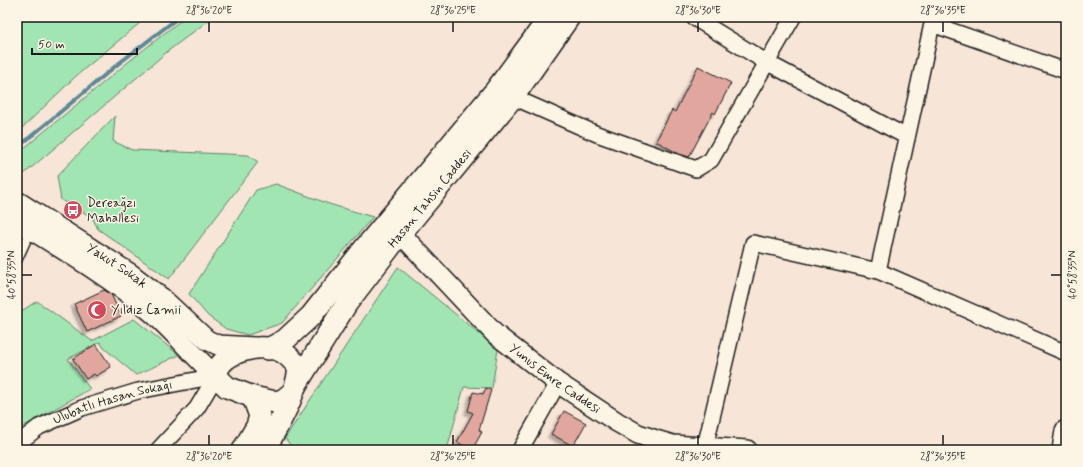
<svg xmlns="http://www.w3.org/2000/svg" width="1083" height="467" font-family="Mynerve,sans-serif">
	<defs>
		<filter id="shadow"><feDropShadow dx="-3.5" dy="3.5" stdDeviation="1" flood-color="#0004"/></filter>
	</defs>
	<rect width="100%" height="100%" fill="#f7e5d7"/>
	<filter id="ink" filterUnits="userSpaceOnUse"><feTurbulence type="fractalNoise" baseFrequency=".025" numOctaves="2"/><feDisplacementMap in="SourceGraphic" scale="8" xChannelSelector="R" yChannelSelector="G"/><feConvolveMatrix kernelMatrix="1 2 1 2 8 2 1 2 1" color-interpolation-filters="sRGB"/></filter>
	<g filter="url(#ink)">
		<path fill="#a1e6b2" stroke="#5e8167" d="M17,17H147L76,76L17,133V63L19,60L17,57Z
			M185,17H213L168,51L17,180V154L127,63Z
			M115,116L113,141L132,150L248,155L258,162L169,279L98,229L92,217L61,200L57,176Z
			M276,184L329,204L373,217L282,323L248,335L226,329L208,316L189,294L256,190Z
			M398,267L498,349L492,388L464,387L447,450H294L285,438Z
			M37,301L92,341L134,319L179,355L136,375L104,348L100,342L68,359L90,389L17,430V314Z"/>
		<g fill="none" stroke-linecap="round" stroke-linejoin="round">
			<path stroke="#5c8996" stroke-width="4" d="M17,148L118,64L179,17"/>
		</g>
		<path fill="#e1a79e" stroke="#1c1c1c" filter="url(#shadow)" d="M698,66L731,83L715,114L713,112L689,157L679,154L656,141L672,110L675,112Z
			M104,290L111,294L121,316L87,332L74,304Z
			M96,344L111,367L96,376L94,374L86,379L73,359Z
			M486,388L491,390L479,430L482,432L472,450L457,442L473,413L468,411L473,392L483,394Z
			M564,411L586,423L573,446L551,434Z"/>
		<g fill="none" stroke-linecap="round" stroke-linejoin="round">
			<defs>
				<path id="service" d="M17,261L31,230"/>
				<g id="minor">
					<path d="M693,17L766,62L907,137"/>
					<path d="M513,97L597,134L696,169L711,160L793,17"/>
					<path d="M878,271L932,24L1066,71"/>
					<path id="s1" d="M17,444L39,427L82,408L138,391L216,376"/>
					<path d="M705,447L753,243L878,271L1066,353"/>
					<path d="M158,450L197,408L216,376"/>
					<path d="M520,450L558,383"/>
				</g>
				<g id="tertiary">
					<path id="s2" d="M17,201L131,274L162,298L207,340L218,345L254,347"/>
					<path d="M17,221C62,249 108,276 149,310C173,330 192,355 216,376"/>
					<path id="s3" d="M401,234L495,334L558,383L617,422L638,434L656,440L673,445L747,450"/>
				</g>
				<g id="secondary">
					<path d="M268,349L285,340L311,316L364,249L496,90L550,17"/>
					<path id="s4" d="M296,385L347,303L393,243L513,97L569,17"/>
					<path d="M243,450L257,426L260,416L253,397"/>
					<path d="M265,450C278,424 296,397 299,368C292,360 288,354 278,350C258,343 219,352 216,376L227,387L253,397L275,402L283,400L293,392"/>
					<path d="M1063,450L1066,431"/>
				</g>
			</defs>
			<use href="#service" stroke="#1c1c1c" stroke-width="11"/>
			<use href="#minor" stroke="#1c1c1c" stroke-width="18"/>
			<use href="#tertiary" stroke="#1c1c1c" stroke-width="22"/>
			<use href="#secondary" stroke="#1c1c1c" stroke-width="24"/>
			<use href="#service" stroke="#fcf5e5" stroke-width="8"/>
			<use href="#minor" stroke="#fcf5e5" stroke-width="15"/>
			<use href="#tertiary" stroke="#fcf5e5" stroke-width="19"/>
			<use href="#secondary" stroke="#fcf5e5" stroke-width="21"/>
		</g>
	</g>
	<path fill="none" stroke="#1c1c1c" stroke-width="1.5" d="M209,22V32M453,22V32M698,22V32M943,22V32M22,275H32M1051,275H1061M209,435V445M453,435V445M698,435V445M943,435V445"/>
	<defs>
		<symbol id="bus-disc" viewBox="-11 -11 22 22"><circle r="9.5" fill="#d1495b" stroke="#fcf5e5"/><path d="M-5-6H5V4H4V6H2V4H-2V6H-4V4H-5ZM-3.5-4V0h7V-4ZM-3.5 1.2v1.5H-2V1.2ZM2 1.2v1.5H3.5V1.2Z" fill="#fff"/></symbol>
		<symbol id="mosque-disc" viewBox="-11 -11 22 22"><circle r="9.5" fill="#d1495b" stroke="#fcf5e5"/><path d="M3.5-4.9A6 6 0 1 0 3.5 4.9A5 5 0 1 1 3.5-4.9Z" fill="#fff"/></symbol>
	</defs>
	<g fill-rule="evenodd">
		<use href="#bus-disc" x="62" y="199" width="22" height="22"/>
		<use href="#mosque-disc" x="86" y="299" width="22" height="22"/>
	</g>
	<g text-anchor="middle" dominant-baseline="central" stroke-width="3" stroke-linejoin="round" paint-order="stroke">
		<g font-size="13" fill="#1c1c1c" stroke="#fcf5e5">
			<text stroke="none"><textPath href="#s4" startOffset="230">Hasan Tahsin Caddesi</textPath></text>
			<text stroke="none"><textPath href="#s2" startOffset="119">Yakut Sokak</textPath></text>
			<text stroke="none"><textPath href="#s3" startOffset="212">Yunus Emre Caddesi</textPath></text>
			<text stroke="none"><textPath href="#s1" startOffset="106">Ulubatlı Hasan Sokağı</textPath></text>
		</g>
		<g font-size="13" fill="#1c1c1c" stroke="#fcf5e5" text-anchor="start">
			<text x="87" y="203">Dereağzı<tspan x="87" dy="15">Mahallesi</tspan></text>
			<text x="111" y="310">Yıldız Camii</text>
		</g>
	</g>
	<rect width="1083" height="467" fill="none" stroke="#fcf5e5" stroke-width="44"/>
	<path d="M32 48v6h105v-6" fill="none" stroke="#1c1c1c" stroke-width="2"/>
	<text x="38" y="48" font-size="12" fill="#1c1c1c" stroke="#fcf5e5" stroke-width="3" paint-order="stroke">50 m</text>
	<rect x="22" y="22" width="1039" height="423" fill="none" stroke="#1c1c1c" stroke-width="1.5"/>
	<g font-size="10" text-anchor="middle" fill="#1c1c1c">
		<text x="209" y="14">28°36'20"E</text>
		<text x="453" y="14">28°36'25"E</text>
		<text x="698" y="14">28°36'30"E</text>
		<text x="943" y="14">28°36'35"E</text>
		<text transform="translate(11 275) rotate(-90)" y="4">40°58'35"N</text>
		<text transform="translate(1072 275) rotate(-90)" y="4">40°58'35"N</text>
		<text x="209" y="460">28°36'20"E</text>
		<text x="453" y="460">28°36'25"E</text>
		<text x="698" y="460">28°36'30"E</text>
		<text x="943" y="460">28°36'35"E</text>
	</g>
</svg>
